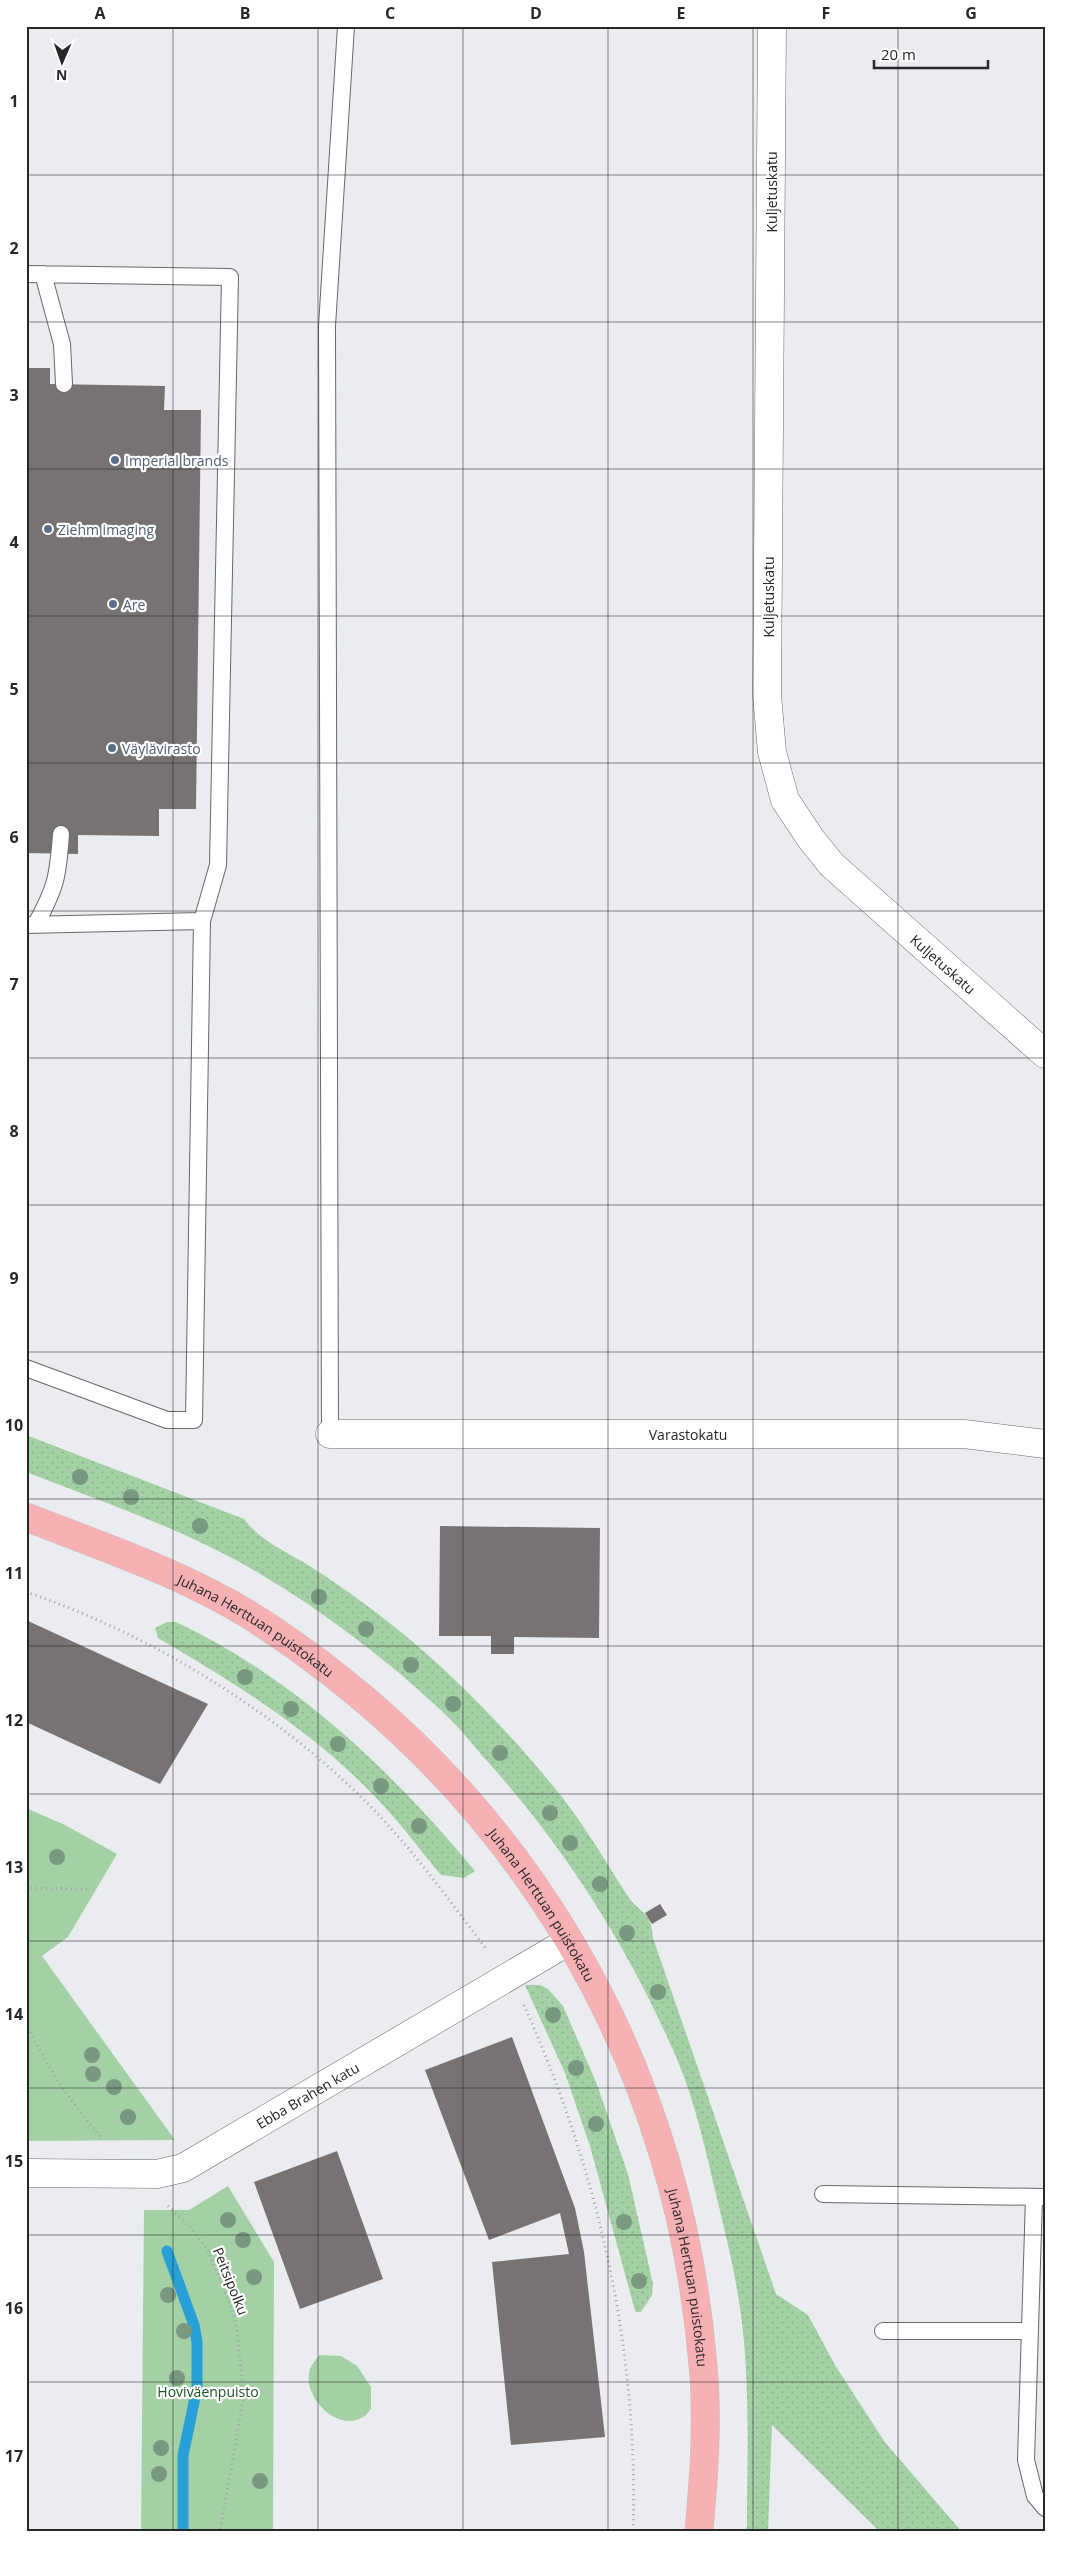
<svg xmlns="http://www.w3.org/2000/svg" width="1071" height="2557" font-family="'Open Sans',sans-serif">
	<defs>
		<pattern id="grass-dots" width="8" height="8" patternUnits="userSpaceOnUse" patternTransform="scale(1.25)"><rect width="8" height="8" fill="#a3d1a5"/><path d="M2 2h.1M6 6h.1" fill="none" stroke="#8cb38e" stroke-width="1.8" stroke-linecap="round"/></pattern>
	</defs>
	<rect width="100%" height="100%" fill="#eaecf0"/>
	<path fill="url(#grass-dots)" d="M26,1435L244,1519C261,1542 288,1552 311,1567C335,1582 360,1600 382,1617C449,1669 509,1731 562,1797C586,1828 606,1862 627,1895C640,1915 651,1909 653,1938L776,2294L808,2315L835,2365L884,2441L961,2531H879L772,2425L768,2531H747C747,2455 751,2377 739,2301C733,2262 723,2224 714,2186C704,2143 694,2099 677,2059C630,1950 566,1849 487,1761C473,1745 460,1728 445,1714C390,1662 327,1614 262,1575C189,1531 106,1503 26,1472Z
		M167,1622H176C295,1678 392,1771 475,1871L464,1878L441,1875C421,1851 402,1825 380,1802C317,1734 237,1684 158,1638L155,1628Z
		M525,1985H540L548,1989L563,2006L596,2082L628,2174L653,2284L652,2295L641,2312H636L634,2307L590,2146L565,2073Z"/>
	<path fill="#a3d1a5" d="M26,1808L65,1825L117,1854L68,1937L42,1956L175,2140L26,2141Z
		M228,2186L274,2262L273,2531H141L144,2210H189Z
		M319,2355L341,2356L357,2366L371,2387V2409C368,2412 366,2416 363,2417C338,2433 301,2397 310,2369C312,2364 316,2359 319,2355Z"/>
	<g fill="none" stroke-linecap="round" stroke-linejoin="round">
		<path stroke="#26a0d6" stroke-width="11" d="M167,2251L194,2325L197,2342V2388L183,2455V2531"/>
	</g>
	<path fill="#777372" d="M26,368H50V384L165,386L164,410H201L196,809H159V836L78,835V854L26,853Z
		M440,1526L600,1528L599,1638L514,1637V1654H491V1636H439Z
		M26,1620L208,1704L160,1784L26,1722Z
		M660,1904L667,1915L652,1924L645,1913Z
		M512,2037L575,2208L584,2252L605,2437L511,2445L492,2262L569,2254L560,2213L489,2240L425,2070Z
		M337,2151L383,2279L300,2309L254,2182Z"/>
	<g fill="none" stroke-linecap="round" stroke-linejoin="round">
		<defs>
			<path id="lane" d="M26,274L230,277L218,865L202,921L26,925
				M43,274L62,344L64,384
				M36,924C56,887 58,877 61,834
				M26,1368L167,1420H194L202,921
				M330,1434L327,326L346,26
				M823,2194L1045,2197
				M1034,2197L1026,2460L1035,2496L1045,2508
				M883,2331H1030"/>
			<g id="street">
				<path id="s1" d="M772,26L767,695L772,752L785,800L811,839L832,865L1045,1054"/>
				<path id="s2" d="M330,1434H964L1045,1444"/>
				<path id="s3" d="M26,2173L157,2174L183,2168L569,1941"/>
			</g>
			<g id="primary">
				<path id="s4" d="M26,1517C106,1548 190,1576 262,1623C521,1793 677,2056 703,2365C708,2420 704,2476 699,2531"/>
			</g>
		</defs>
		<use href="#lane" stroke="#66686b" stroke-width="18"/>
		<use href="#street" stroke="#66686b" stroke-width="29"/>
		<use href="#primary" stroke="#c7c7c7" stroke-width="29"/>
		<path stroke="#a2a3a6" stroke-width="3" stroke-dasharray="1 4" stroke-linecap="butt" d="M26,1592C145,1632 267,1706 357,1793C406,1840 446,1896 487,1950
			M26,1888L87,1889
			M524,2005C598,2171 639,2349 633,2531
			M26,2023C45,2064 72,2105 103,2139
			M168,2206L190,2227L207,2249L233,2311L237,2331L244,2395L220,2531"/>
		<use href="#lane" stroke="#fff" stroke-width="16"/>
		<use href="#street" stroke="#fff" stroke-width="28"/>
		<use href="#primary" stroke="#f7b0b3" stroke-width="28"/>
	</g>
	<g fill="#799880">
		<circle cx="80" cy="1477" r="8"/>
		<circle cx="131" cy="1497" r="8"/>
		<circle cx="200" cy="1526" r="8"/>
		<circle cx="319" cy="1597" r="8"/>
		<circle cx="366" cy="1629" r="8"/>
		<circle cx="411" cy="1665" r="8"/>
		<circle cx="245" cy="1677" r="8"/>
		<circle cx="453" cy="1704" r="8"/>
		<circle cx="291" cy="1709" r="8"/>
		<circle cx="338" cy="1744" r="8"/>
		<circle cx="500" cy="1753" r="8"/>
		<circle cx="381" cy="1786" r="8"/>
		<circle cx="550" cy="1813" r="8"/>
		<circle cx="419" cy="1826" r="8"/>
		<circle cx="570" cy="1843" r="8"/>
		<circle cx="57" cy="1857" r="8"/>
		<circle cx="600" cy="1884" r="8"/>
		<circle cx="627" cy="1933" r="8"/>
		<circle cx="658" cy="1992" r="8"/>
		<circle cx="553" cy="2015" r="8"/>
		<circle cx="92" cy="2055" r="8"/>
		<circle cx="576" cy="2068" r="8"/>
		<circle cx="93" cy="2074" r="8"/>
		<circle cx="114" cy="2087" r="8"/>
		<circle cx="128" cy="2117" r="8"/>
		<circle cx="596" cy="2124" r="8"/>
		<circle cx="228" cy="2220" r="8"/>
		<circle cx="624" cy="2222" r="8"/>
		<circle cx="243" cy="2240" r="8"/>
		<circle cx="254" cy="2277" r="8"/>
		<circle cx="639" cy="2281" r="8"/>
		<circle cx="168" cy="2295" r="8"/>
		<circle cx="184" cy="2331" r="8"/>
		<circle cx="177" cy="2378" r="8"/>
		<circle cx="161" cy="2448" r="8"/>
		<circle cx="159" cy="2474" r="8"/>
		<circle cx="260" cy="2481" r="8"/>
	</g>
	<path fill="none" stroke="#262728" stroke-width="1" stroke-opacity="0.55" d="M173,26V2531M318,26V2531M463,26V2531M608,26V2531M753,26V2531M898,26V2531M26,175H1045M26,322H1045M26,469H1045M26,616H1045M26,763H1045M26,911H1045M26,1058H1045M26,1205H1045M26,1352H1045M26,1499H1045M26,1646H1045M26,1794H1045M26,1941H1045M26,2088H1045M26,2235H1045M26,2382H1045"/>
	<g fill="#5c6f8a" stroke="#fff" stroke-width="2">
		<circle cx="115" cy="460" r="5"/>
		<circle cx="48" cy="529" r="5"/>
		<circle cx="113" cy="604" r="5"/>
		<circle cx="112" cy="748" r="5"/>
	</g>
	<g text-anchor="middle" dominant-baseline="central" stroke-width="4.5" stroke-linejoin="round" paint-order="stroke">
		<g font-size="14" fill="#262728" stroke="#fff">
			<text transform="translate(771 192) rotate(-90)">Kuljetuskatu</text>
			<text transform="translate(768 597) rotate(-90)">Kuljetuskatu</text>
			<text stroke="none"><textPath href="#s1" startOffset="1005">Kuljetuskatu</textPath></text>
			<text stroke="none"><textPath href="#s2" startOffset="358">Varastokatu</textPath></text>
			<text stroke="none"><textPath href="#s4" startOffset="255">Juhana Herttuan puistokatu</textPath></text>
			<text stroke="none"><textPath href="#s4" startOffset="660">Juhana Herttuan puistokatu</textPath></text>
			<text stroke="none"><textPath href="#s3" startOffset="302">Ebba Brahen katu</textPath></text>
			<text stroke="none"><textPath href="#s4" startOffset="1065">Juhana Herttuan puistokatu</textPath></text>
			<text transform="translate(231 2281) rotate(68)">Peitsipolku</text>
		</g>
		<g font-size="14" fill="#4e5e75" stroke="#fff" text-anchor="start">
			<text x="125" y="460">Imperial brands</text>
			<text x="58" y="529">Ziehm imaging</text>
			<text x="123" y="604">Are</text>
			<text x="122" y="748">Väylävirasto</text>
		</g>
		<g font-size="14" fill="#1c5324" stroke="#fff">
			<text x="208" y="2391">Hoviväenpuisto</text>
		</g>
	</g>
	<rect width="1071" height="2557" fill="none" stroke="#ffffff" stroke-width="55"/>
	<g transform="translate(62 62) rotate(182)" stroke="#ffffff" stroke-width="4" paint-order="stroke">
	<path d="M0-4L9 19L0 12L-9 19Z" fill="#262728"/>
	<text y="-8" font-size="14" font-weight="bold" text-anchor="middle" fill="#262728">N</text>
	</g>
	<path d="M874 60v8h114v-8" fill="none" stroke="#262728" stroke-width="2.5"/>
	<text x="881" y="60" font-size="15" fill="#262728" stroke="#ffffff" stroke-width="4" paint-order="stroke">20 m</text>
	<rect x="28" y="28" width="1016" height="2502" fill="none" stroke="#262728" stroke-width="2"/>
	<g font-size="16" text-anchor="middle" font-weight="bold" fill="#262728">
		<text x="100" y="19">A</text>
		<text x="245" y="19">B</text>
		<text x="390" y="19">C</text>
		<text x="536" y="19">D</text>
		<text x="681" y="19">E</text>
		<text x="826" y="19">F</text>
		<text x="971" y="19">G</text>
		<text x="14" y="107">1</text>
		<text x="14" y="254">2</text>
		<text x="14" y="401">3</text>
		<text x="14" y="548">4</text>
		<text x="14" y="695">5</text>
		<text x="14" y="843">6</text>
		<text x="14" y="990">7</text>
		<text x="14" y="1137">8</text>
		<text x="14" y="1284">9</text>
		<text x="14" y="1431">10</text>
		<text x="14" y="1579">11</text>
		<text x="14" y="1726">12</text>
		<text x="14" y="1873">13</text>
		<text x="14" y="2020">14</text>
		<text x="14" y="2167">15</text>
		<text x="14" y="2314">16</text>
		<text x="14" y="2462">17</text>
	</g>
</svg>
